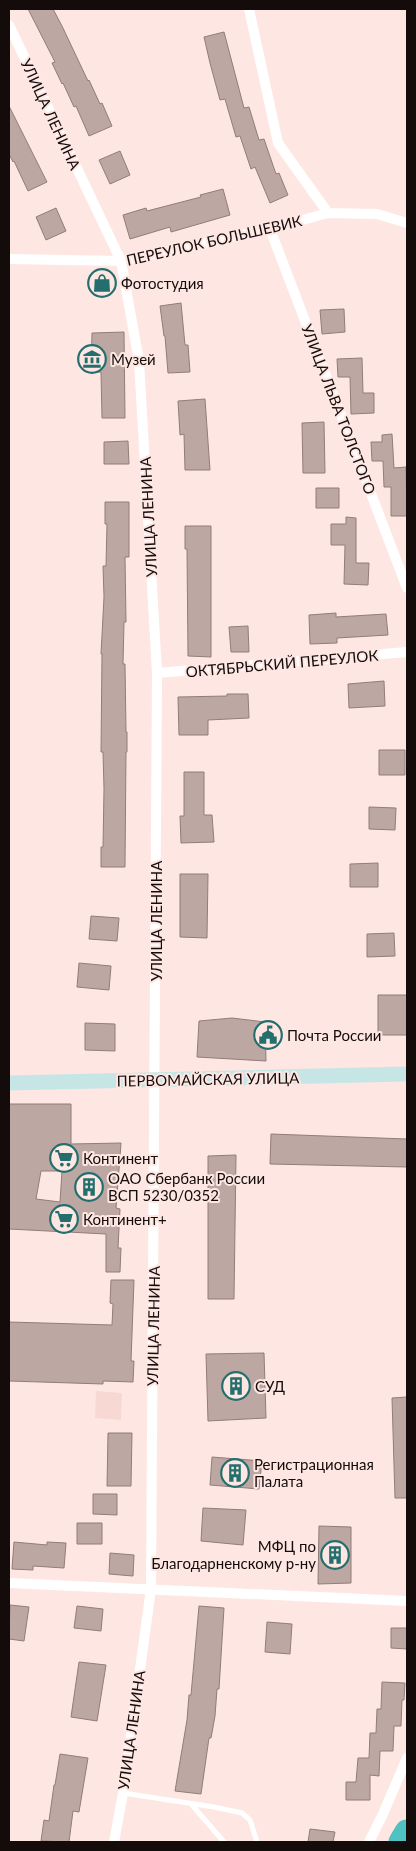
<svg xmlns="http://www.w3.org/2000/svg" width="416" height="1851" font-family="Lato,sans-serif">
	<rect width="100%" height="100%" fill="#fee7e3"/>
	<path fill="#f8d8d3" d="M96,1391L122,1393L121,1420L95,1418Z"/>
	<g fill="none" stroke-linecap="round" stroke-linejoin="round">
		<path stroke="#4ec1c0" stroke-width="25" d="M401,1842L407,1832"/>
	</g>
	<path fill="#bda7a3" stroke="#927d79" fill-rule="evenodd" d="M28,9H53L62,26L88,81L89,80L100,104L102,103L112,126L89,136L76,106L74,107L63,83L62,84L52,63L55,62Z
		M224,32L244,108L249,107L259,140L264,139L276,174L279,173L288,195L270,203L255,167L251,169L240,136L236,137L225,99L220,100L210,63L204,37Z
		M9,106L47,182L28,191L14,161L13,162L9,154Z
		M120,151L130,175L110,184L99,160Z
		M223,189L230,215L171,232L170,227L130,239L123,215L146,208L147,211L201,197L200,195Z
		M56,208L66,231L46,240L36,217Z
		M181,303L185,345H188L190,372L168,373L165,336H164L160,306Z
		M344,309L345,332L322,334L320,310Z
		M124,332L125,418H102L101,372H91L92,333Z
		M362,358L363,393H374V413L351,414L350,377H338L337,359Z
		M205,399L210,470H185L184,434L180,435L178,401Z
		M324,422L325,473H303L302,423Z
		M392,434L394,468L406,467L407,516H391V487H384L383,461H372L371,442H382V435Z
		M128,441L129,464H104V442Z
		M316,488H339V508H316Z
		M105,502H129V557H125L126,622H124L123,664H125L126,732H127V752H126L125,867H101V847H103L104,789L103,752H101L102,654H101L104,597L103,566H106L107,524H105Z
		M346,517L356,518V563H369L368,585L344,584L345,545H331V524H346Z
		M185,526H211V657L188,656L187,549H185Z
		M336,613V617L386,614L388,635L337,638V643L310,644L309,615Z
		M248,626L249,652H231L229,627Z
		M384,681L385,706L349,708L348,684Z
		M227,694H248L249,718L208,720V735H179L178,697L227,696Z
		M379,750H405V775H379Z
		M184,772H204V815H212L214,842L181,843L180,816H184Z
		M369,807L396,808L395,830L369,829Z
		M378,863V887H350V864Z
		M180,874H208L207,938L180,937Z
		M91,916L119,918L117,941L89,939Z
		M394,933L395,956L367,957V934Z
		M79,963L111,966L109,990L77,987Z
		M378,995H407V1035H378Z
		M232,1018L265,1022L266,1061L197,1057L199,1021Z
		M85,1023L115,1024V1051L85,1050Z
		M9,1104H71V1144L121,1143L116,1208L120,1209L118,1248H121L120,1272H106V1234L9,1229ZM41,1171H62L60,1202L36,1199Z
		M271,1134L407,1139V1167L270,1164Z
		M236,1155L234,1299H208V1156Z
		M111,1280H134L131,1361H134L133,1382L103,1381V1384L9,1381V1322L112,1325L113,1304L110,1303Z
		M264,1353L266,1418L208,1421L206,1354Z
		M407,1397V1498H395L392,1398Z
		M108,1433H132L131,1486H107Z
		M212,1457L262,1461L259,1489L210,1485Z
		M93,1494H117V1515L93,1514Z
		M203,1508L246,1510L243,1545L201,1541Z
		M77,1523H102V1544H77Z
		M319,1526L351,1527V1583L318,1584Z
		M14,1542L47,1545V1542L66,1543L64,1568L33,1566V1570L12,1569Z
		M110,1553L134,1555L133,1576L109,1574Z
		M10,1605L29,1607L24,1641L9,1639Z
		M77,1606L103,1609L101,1631L74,1628Z
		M199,1606L224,1608L219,1689H217L215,1716L211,1738H209L201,1794L175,1791L187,1720L189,1695H191Z
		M267,1622L292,1624L290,1654L265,1652Z
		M391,1628H407V1649L391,1648Z
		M79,1662L106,1665L97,1721L71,1717Z
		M382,1682L405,1683L404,1700H402L401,1726H394L393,1751H380L379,1776L370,1775V1800H346V1782H356L358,1758H369L370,1733H376L377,1709H381Z
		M60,1754L88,1758L79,1812L73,1811L69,1842L41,1841L44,1820L49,1821L54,1785H55Z
		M310,1829L335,1832L333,1842H308Z"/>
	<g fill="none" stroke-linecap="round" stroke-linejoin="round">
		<path stroke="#fff" stroke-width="5" d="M123,1793L214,1807L242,1813L250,1820L257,1842
			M192,1805L224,1842"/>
		<path stroke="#fff" stroke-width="10" d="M249,9L278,143L328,213
			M9,25L121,261L139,361L157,673L151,1589L123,1793L114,1842
			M270,229L407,588
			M9,259L121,261L270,229L328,213L377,214L407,223
			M157,673L407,652
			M9,1583L407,1601
			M369,1842L383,1814L407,1758"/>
		<path stroke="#c6e6e6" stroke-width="15" d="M9,1083L407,1074"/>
	</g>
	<defs>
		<symbol id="shop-ring" viewBox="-11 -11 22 22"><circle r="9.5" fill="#fee7e3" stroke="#246f6e" stroke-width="1.5"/><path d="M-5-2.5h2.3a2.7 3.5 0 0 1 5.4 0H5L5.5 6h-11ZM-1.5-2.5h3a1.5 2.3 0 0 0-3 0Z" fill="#246f6e"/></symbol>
		<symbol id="museum-ring" viewBox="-11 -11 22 22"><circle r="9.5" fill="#fee7e3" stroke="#246f6e" stroke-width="1.5"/><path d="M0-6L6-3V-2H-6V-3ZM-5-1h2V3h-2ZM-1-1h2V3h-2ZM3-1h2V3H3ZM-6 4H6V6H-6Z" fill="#246f6e"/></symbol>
		<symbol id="civic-ring" viewBox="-11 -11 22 22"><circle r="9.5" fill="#fee7e3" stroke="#246f6e" stroke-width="1.5"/><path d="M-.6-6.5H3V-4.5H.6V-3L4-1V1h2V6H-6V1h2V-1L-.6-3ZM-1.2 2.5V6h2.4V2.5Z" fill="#246f6e"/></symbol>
		<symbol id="supermarket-ring" viewBox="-11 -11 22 22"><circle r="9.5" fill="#fee7e3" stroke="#246f6e" stroke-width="1.5"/><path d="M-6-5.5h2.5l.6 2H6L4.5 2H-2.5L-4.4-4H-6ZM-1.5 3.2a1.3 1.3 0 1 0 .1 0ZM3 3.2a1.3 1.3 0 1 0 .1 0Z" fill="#246f6e"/></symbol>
		<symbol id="building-ring" viewBox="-11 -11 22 22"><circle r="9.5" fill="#fee7e3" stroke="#246f6e" stroke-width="1.5"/><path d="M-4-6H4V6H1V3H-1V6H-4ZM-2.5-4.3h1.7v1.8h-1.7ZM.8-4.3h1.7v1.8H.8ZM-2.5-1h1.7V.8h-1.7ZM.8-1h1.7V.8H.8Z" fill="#246f6e"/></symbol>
	</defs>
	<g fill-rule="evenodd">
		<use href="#shop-ring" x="86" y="267" width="32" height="32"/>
		<use href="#museum-ring" x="76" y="343" width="32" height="32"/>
		<use href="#civic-ring" x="252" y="1019" width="32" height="32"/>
		<use href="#supermarket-ring" x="48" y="1142" width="32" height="32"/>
		<use href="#building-ring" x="73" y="1171" width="32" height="32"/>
		<use href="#supermarket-ring" x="48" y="1203" width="32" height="32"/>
		<use href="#building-ring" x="220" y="1370" width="32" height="32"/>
		<use href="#building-ring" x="219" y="1457" width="32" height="32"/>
		<use href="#building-ring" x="319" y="1539" width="32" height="32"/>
	</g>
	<g text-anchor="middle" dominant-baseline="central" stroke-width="4" stroke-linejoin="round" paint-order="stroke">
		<g font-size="15" fill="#130c0b" stroke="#fee7e3">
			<text transform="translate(51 114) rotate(65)">УЛИЦА ЛЕНИНА</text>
			<text transform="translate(214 240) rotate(-13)">ПЕРЕУЛОК БОЛЬШЕВИК</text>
			<text transform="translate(339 409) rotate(69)">УЛИЦА ЛЬВА ТОЛСТОГО</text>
			<text transform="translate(148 517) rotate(-93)">УЛИЦА ЛЕНИНА</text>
			<text transform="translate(282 663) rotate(-5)">ОКТЯБРЬСКИЙ ПЕРЕУЛОК</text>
			<text transform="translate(156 921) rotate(-90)">УЛИЦА ЛЕНИНА</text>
			<text transform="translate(208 1079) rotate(-1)">ПЕРВОМАЙСКАЯ УЛИЦА</text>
			<text transform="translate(153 1326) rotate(-89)">УЛИЦА ЛЕНИНА</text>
			<text transform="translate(131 1730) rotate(-82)">УЛИЦА ЛЕНИНА</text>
		</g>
		<g font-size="15" fill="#130c0b" stroke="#fee7e3" text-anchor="start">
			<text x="121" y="283">Фотостудия</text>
			<text x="111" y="359">Музей</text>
			<text x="287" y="1035">Почта России</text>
			<text x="83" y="1158">Континент</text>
			<text x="108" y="1178">ОАО Сбербанк России<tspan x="108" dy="17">ВСП 5230/0352</tspan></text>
			<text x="83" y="1219">Континент+</text>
			<text x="255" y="1386">СУД</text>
			<text x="254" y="1464">Регистрационная<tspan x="254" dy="17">Палата</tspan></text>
			<text x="316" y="1546" text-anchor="end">МФЦ по<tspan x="316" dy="17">Благодарненскому р-ну</tspan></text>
		</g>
	</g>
	<rect width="416" height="1851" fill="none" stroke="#130c0b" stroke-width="20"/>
</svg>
